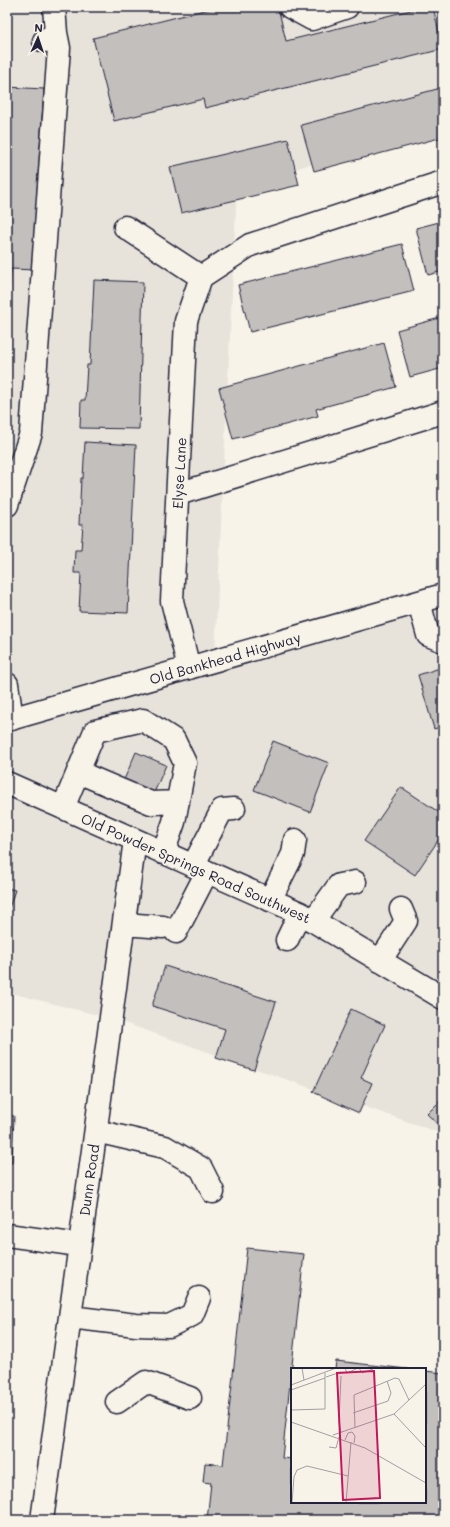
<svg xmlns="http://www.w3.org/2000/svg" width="450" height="1527" font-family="Mali,sans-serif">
	<rect width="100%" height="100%" fill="#f7f3e8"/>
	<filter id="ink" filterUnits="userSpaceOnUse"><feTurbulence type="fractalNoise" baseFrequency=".025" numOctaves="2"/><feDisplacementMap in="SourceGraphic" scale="8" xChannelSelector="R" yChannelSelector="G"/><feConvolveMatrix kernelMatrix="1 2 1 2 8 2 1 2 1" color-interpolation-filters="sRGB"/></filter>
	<g filter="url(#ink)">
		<path fill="#e7e3db" d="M7,7H443V125L237,186L215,654L443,588V1134L113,1019L7,992Z"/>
		<path fill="#c2bfbd" stroke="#22223b" d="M217,7H278L286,41L423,7H433L443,49L205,108L203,99L114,121L93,38Z
			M7,87L44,89L35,221L39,223L36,270L11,269L7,330Z
			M441,88L443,98V137L314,171L301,125Z
			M288,139L299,185L181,213L170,167Z
			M443,221V271L428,275L416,228Z
			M402,244L414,291L250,332L238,285Z
			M94,280L143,282L139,429L80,428L81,400H85L87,365H90Z
			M443,317V368L410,377L397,330Z
			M384,343L396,387L316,409L318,416L233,439L219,388Z
			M85,442L136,445L128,613L79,611L81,573H74L75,550H81L83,525H79L81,478H83Z
			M443,667V726L434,729L418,675Z
			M273,741L329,763L310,812L254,790Z
			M136,752L166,765L150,802L120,789Z
			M401,787L443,815V833L415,875L364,841Z
			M7,888L15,890L7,914Z
			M165,966L276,1002L254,1070L216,1058L225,1029L152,1006Z
			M351,1009L385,1025L361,1078L372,1083L359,1113L313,1092Z
			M443,1098V1129L427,1114Z
			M7,1115L14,1116L12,1163H7Z
			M247,1248L304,1254L282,1458L292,1459V1502H425V1371L443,1373V1520H207L211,1483L203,1482L205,1463L223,1465Z
			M336,1361L407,1369H335Z"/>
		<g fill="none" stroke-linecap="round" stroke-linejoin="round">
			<defs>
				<path id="minor" d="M290,7L312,19L347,7
					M44,41L56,33L54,7
					M125,227L201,277
					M201,277L250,245L443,182
					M178,494L443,412
					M7,505L31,433L59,48L56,33
					M419,602L428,635L443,641
					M189,668L172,601L186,321L201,277
					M7,684L12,719
					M7,720L443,595
					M78,772L151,803L178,802
					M7,783L300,913L443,998
					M63,808L95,731L143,720L174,740L185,763L174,822L163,853
					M193,866L222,810L234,809
					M270,900L293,854L295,840
					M313,921L339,885L355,882
					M124,924L163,927
					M176,932L207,872
					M287,940L300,913
					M380,961L406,921L401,909
					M96,1131L165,1147L201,1168L213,1192
					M7,1235L79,1245
					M70,1317L136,1325L169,1326L192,1315L199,1298
					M117,1402L146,1382L190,1398
					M42,1520C73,1293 105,1067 135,840"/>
			</defs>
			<use href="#minor" stroke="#22223b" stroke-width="25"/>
			<use href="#minor" stroke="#f7f3e8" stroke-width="22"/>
		</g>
	</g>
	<g text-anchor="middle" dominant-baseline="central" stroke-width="3.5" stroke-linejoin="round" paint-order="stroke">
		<g font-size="14" fill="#22223b" stroke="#f7f3e8">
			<text transform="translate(179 473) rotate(-87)">Elyse Lane</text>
			<text transform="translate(225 658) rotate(-16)">Old Bankhead Highway</text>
			<text transform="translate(196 868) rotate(24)">Old Powder Springs Road Southwest</text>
			<text transform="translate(89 1180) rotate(-82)">Dunn Road</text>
		</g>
	</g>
	<g transform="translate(291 1368)">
		<rect width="135" height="135" fill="#f7f3e8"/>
		<path fill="none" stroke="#a29fa3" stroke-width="1" d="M11,0L13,12M54,0L56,5L67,0M68,0L71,5L82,1M35,9L50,4M0,17L45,0M0,22L34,10M63,27L104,10L108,11L118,32M63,27L64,60M0,42L34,41V5M62,45L97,33L100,25L96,13M103,46L135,80M0,54L74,80L135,115M50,65L48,54L50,8M42,67L103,46L135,16M54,72L57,65L61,64L64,68L63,75M38,79L45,80L48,69M1,135L3,109L6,102L16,98L57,108M55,135L60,74"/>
		<path fill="#c2185b" fill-opacity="0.15" stroke="#c2185b" stroke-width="2" d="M83,3L89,130L52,132L46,5Z"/>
		<rect width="135" height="135" fill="none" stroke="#22223b" stroke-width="2"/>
	</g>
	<rect width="450" height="1527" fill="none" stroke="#f7f3e8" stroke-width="24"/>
	<rect x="12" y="12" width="426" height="1503" fill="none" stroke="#22223b" stroke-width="1.5" filter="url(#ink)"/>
	<g transform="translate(38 38) rotate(3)" stroke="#f7f3e8" stroke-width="3" paint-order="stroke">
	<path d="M0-3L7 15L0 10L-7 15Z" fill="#22223b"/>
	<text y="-6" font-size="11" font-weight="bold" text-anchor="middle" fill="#22223b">N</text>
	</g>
</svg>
